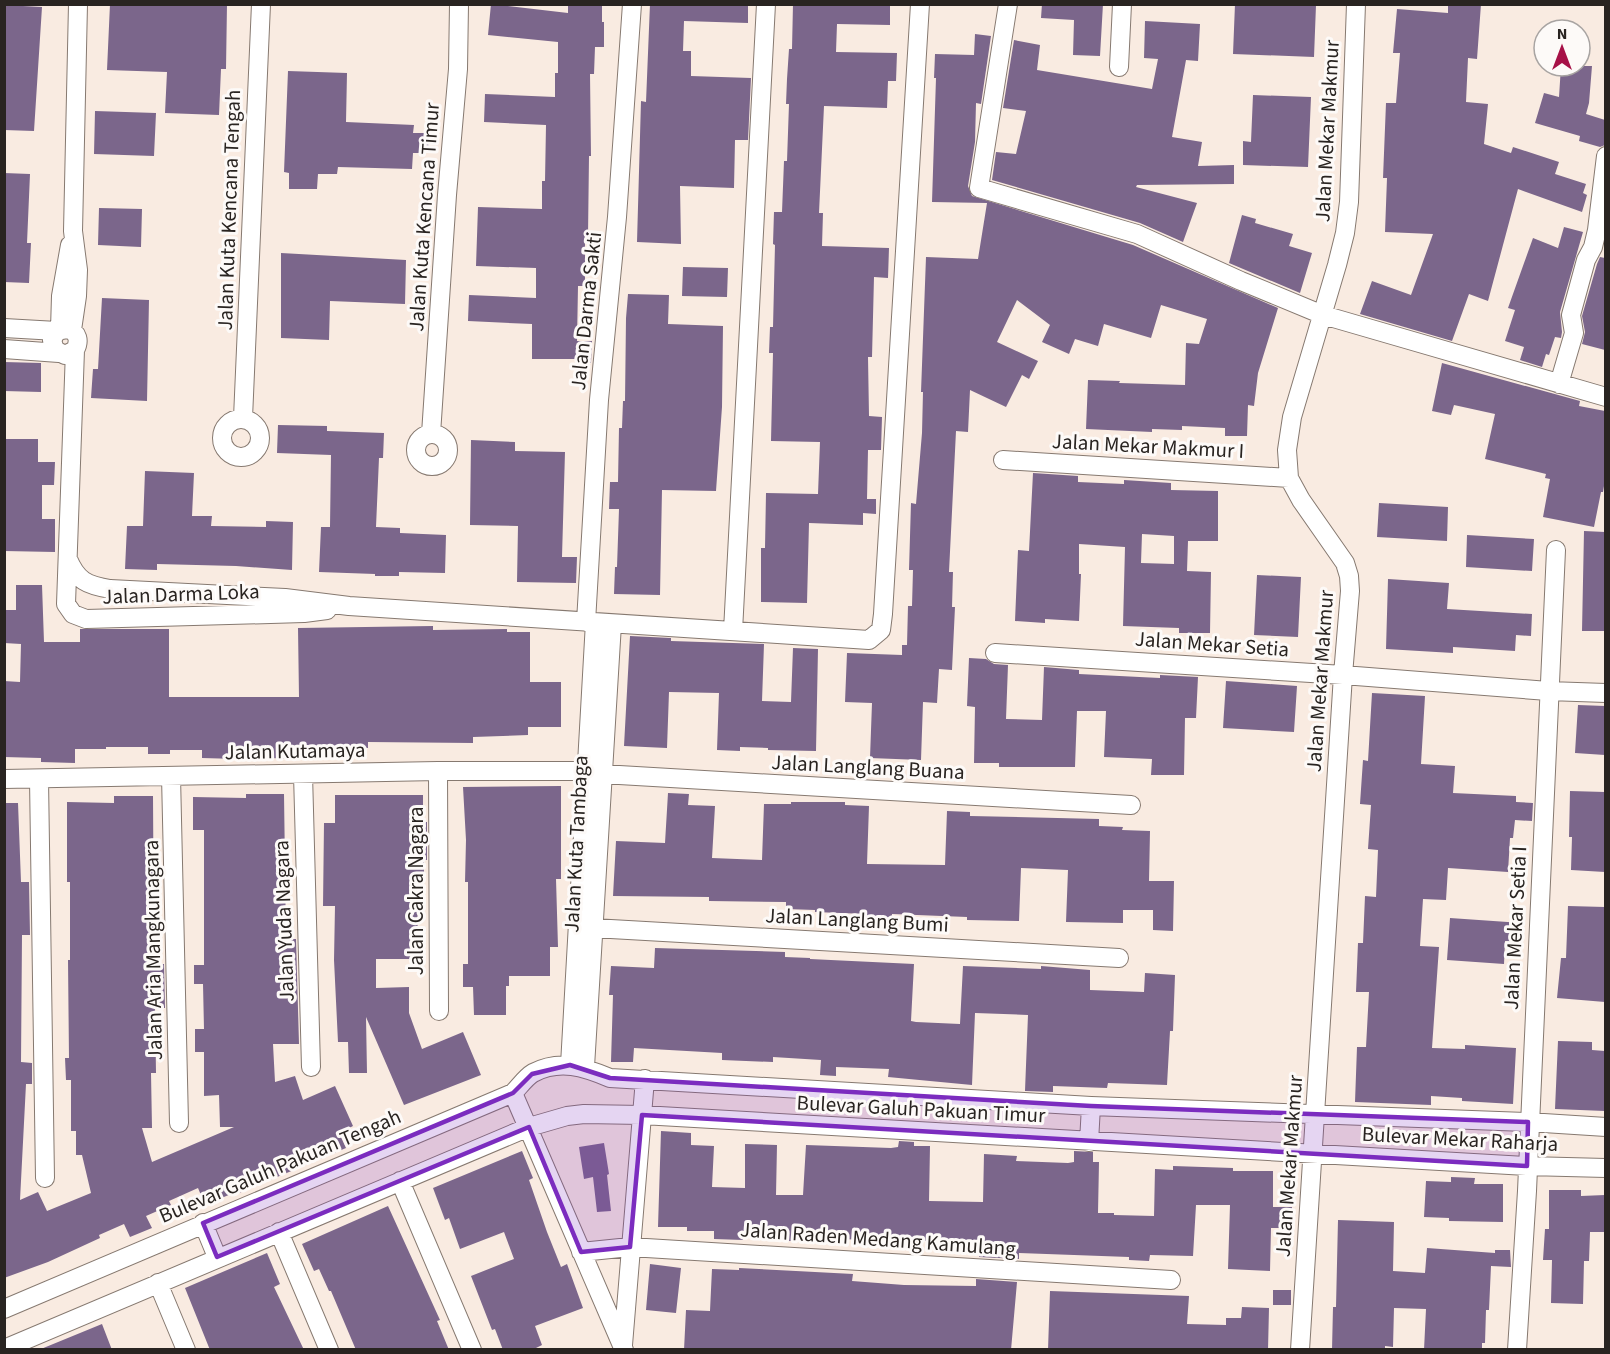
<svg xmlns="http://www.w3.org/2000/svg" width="1610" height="1354" font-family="'Source Sans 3',sans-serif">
	<rect width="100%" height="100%" fill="#f9ebe1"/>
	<path fill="#7b668b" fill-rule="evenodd" d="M110,4H227L226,69H221L219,115L165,113L167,72L107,70Z
		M491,4L568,13V4H602V22H604V47H595L594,74H590L591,156H589L588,236H585V286H578L577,341H592L591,363H576V359H532V324L468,321L469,295L536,298V268L476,266L478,207L542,209V181H545L546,125L484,122L485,94L555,97V73H558V42L488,35Z
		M650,4H748V23L684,21L683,51H691V76L751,78L748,140H735L734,188L680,186L681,244L637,242L641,101L646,102Z
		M793,4H890V25L837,24L836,52L897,53L896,81H888L887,108L824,106L819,213H823L822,246L889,248L888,278L874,277L872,357H868L869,416L882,417L881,450H868L867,499H876V514L863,513V525L809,523L807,603L761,602V548H765L766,493L818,494L820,442L771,441L773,353H769L770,327H773L775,245L773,244L774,212H782L784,161H787L789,104H786L787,79L789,49H792Z
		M1042,4H1103L1100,56L1073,55L1074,20L1041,18Z
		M1235,4L1316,5L1314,57L1233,54Z
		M1448,4H1481L1477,59L1468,58L1466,102L1488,104L1484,144L1511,153L1513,147L1559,162L1555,174L1586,184L1583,193L1587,195L1582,212L1518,189L1488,301L1469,294L1452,341L1360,314L1372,281L1411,295L1433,234L1385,232L1387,178H1383L1386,103H1396L1400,53H1393L1397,9L1448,13Z
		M4,5L42,7L34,131L4,130Z
		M1145,21L1200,24L1198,61L1186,60L1172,137L1202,142L1198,166L1234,165V184L1137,185L1136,187L1197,203L1183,242L1140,223L992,180L996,152L1016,154L1026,111L1003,108L1014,40L1040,45L1037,70L1152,89L1158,59L1144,58Z
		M975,34L991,36L981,104L976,103L975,142L968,186L972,196L1133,245L1278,308L1258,373L1254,406L1248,405L1247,436H1225V428L1182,426V430L1152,429V432L1086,429L1088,380L1120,381L1119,383L1185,385L1186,343L1199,344L1207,319L1161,305L1151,338L1104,324L1098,346L1075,339L1069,354L1042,342L1050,325L1017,300L997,342L1038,361L1029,379L1022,375L1006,407L970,390L968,432L956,431L949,572H953L952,607H955L952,670L939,669L937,703L923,702L921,760L870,758L872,703L845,702L847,653L902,655V645H907L908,606H912L913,570H909L911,503L916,504L922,433L923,392H921L926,257L978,259L987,203L932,202L936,78H934L935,54L974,55Z
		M1561,66H1592L1589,103L1586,114L1605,120V145L1600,147L1579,141L1580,136L1535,123L1544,93L1559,97Z
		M288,71L347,73L346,122L414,125L413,133H429L428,153H413L412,169L338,167L337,174H318L317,189H289V173L284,172Z
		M1253,95L1311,97L1308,167L1243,165V141L1251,142Z
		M95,111L156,113L154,156L94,154Z
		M4,173L30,174L27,243H31L29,283L4,282Z
		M99,208L142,209L141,247L98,245Z
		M1242,215L1256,219L1255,223L1293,234L1289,246L1312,253L1300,293L1229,263Z
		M1564,227L1583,232L1560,312L1562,332L1561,338L1555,337L1549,355L1546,354L1542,367L1520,360L1524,347L1505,341L1515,310L1508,308L1533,238L1558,248Z
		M281,253L406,260L405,304L330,301L329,340L281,338Z
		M1600,257L1605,258V350L1582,344L1585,332L1582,316L1597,264Z
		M683,267L728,268L727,297L682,296Z
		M628,294L669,295L668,324L723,326L722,407L716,491L662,490L660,595L614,594L615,567H617L619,509H609L610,482H618L619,428H622L623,401H625L626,318Z
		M102,298L149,300L147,401L91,398L93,369H98Z
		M4,362L41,363V392L4,391Z
		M1442,363L1580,401L1579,406L1605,411V480L1603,492H1601L1594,527L1543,517L1550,479L1545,478L1546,474L1485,459L1495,414L1454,405L1451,415L1432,411Z
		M278,425L327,426V431L384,433L383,458H379L376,527L400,528V533L446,535L445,573L399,572V576H375V574L319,572L321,527H330L331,455L277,453Z
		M4,439H38V462H55L54,485H42V519H55V552L4,551Z
		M471,440L515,442V451L565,452L562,557H577L576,583L517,582L518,526L470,525Z
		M145,471L194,473L192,516H212L211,526L266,527V521L293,522L292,570L236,566L157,564V570L125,569L127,526H143Z
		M1033,473L1078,476V482L1124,484V480L1171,483V490L1218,491V541H1188L1187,571L1211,572L1210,633H1179V628L1123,626L1125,547L1079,544V574H1081L1079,621L1045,619V623L1015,621L1018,550L1029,551ZM1142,534L1174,536V564L1141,563Z
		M1379,503L1448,507L1447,541L1377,537Z
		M1584,531L1605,532V631H1582Z
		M1467,535L1534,539L1532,571L1466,567Z
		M1257,575L1301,577L1298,637L1254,635Z
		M1388,579L1449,583L1447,609L1532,614L1531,636L1516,635L1515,651L1453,647V653L1386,649Z
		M16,585H42L44,642H80V629H169V697H299L298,628L433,626V630L507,629V632H530V682H561V727H528V735L473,737V743L368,742V748L300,747V759L269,758V752H237V759L202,758V750H170V754H148V747H106V749H75V763L41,762V758L4,757V681L20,682L21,644L4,643V610H16Z
		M630,636L671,638V641L764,644L762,701L791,702L793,648L818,649L816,751L768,750V748L740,747V751L717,750L719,693L669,692L667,748L624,746Z
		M969,658L986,659L994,664L1008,665L1006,719L1042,720L1044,667L1079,670V674L1160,678V675L1198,677L1196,718H1185L1184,775H1151L1152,759L1104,757L1106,711H1077L1075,767H999V763H974L975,707L967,706Z
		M1226,681L1297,686L1294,732L1223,728Z
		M1372,693L1425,696L1421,764L1455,766L1453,793L1516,796V802L1533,803L1532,821L1515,820L1513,838H1510L1508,872L1448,868L1446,900L1423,899L1420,946L1439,947L1432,1048L1465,1049V1045L1516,1048L1513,1104L1462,1101V1098L1431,1096V1105L1355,1102L1357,1047H1366L1369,992H1356L1358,943H1363L1365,896L1376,897L1378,850L1368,849L1371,805L1360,804L1363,760L1368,761Z
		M1578,705L1605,706V755L1575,753Z
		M561,786V879H556L558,947H550V976H509V986H506V1015H474L473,987H463V964H468V882H465L466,840L463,787Z
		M1570,791L1605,792V872L1571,870L1572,837H1569Z
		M668,793L689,794L688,805L715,806L712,858L762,860L764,804H791V802H845V805L869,806L867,864L945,865L947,811L970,812V816L1099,819V826L1123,827L1122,830L1150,831L1149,881H1174L1173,931L1153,930V910H1123V923L1066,922L1068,870L1021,868L1019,921L967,920V917L892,914V919L866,918V914L815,912V910L786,909V902L709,901V897L613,896L616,841L665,843Z
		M246,794H284L286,939H296L299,1044H273L275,1082L295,1076L303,1100L335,1086L353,1126L339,1133L346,1148L232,1196L231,1194L205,1205L198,1188L169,1201L171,1205L146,1216L152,1228L130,1237L124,1224L99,1235L100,1238L48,1262L4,1278V803H18L21,882H29L30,935H22L21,1062L32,1063V1084H26L20,1200L38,1192L47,1211L91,1193L82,1155H76V1131H71V1080H66L65,1058H69L68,960H70V882H67V802L114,803V796H153L154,964H164L165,1008H155L156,1073H151L152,1128H142L152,1162L234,1127H220L219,1095L204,1096V1052H195V1029H204L203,984H194V965H204V830H193V797L246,798Z
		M335,795H423V822H427V860H424V879H417L418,959H376V988L409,987V1013L422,1049L463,1032L481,1075L404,1105L366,1017L367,1073H349L348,1042H338L334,960L335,906H323L324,823H335Z
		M1568,906L1605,907V1002L1557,998L1561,958H1566Z
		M1450,918L1522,923L1521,942L1505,941L1504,964L1447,960Z
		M655,948L785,952V957L810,958V959L914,964L911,1021L916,1022L960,1024L963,966L1041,969V966L1090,970V990L1144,992L1145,973L1175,975L1173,1031H1170L1167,1085L1108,1083L1107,1088L1053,1086V1092L1025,1091L1028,1015L975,1013L972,1085L888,1077L889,1069L836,1067V1076L820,1075L821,1060L773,1057V1062L722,1060V1053L634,1048L633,1062H611L613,995H609L611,966L654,968Z
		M1558,1041L1592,1042V1050L1605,1051V1111L1555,1109Z
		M661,1131L691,1133V1145L714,1146L712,1187L745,1188V1144L777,1145L776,1195H803L806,1145L891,1148L898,1147L899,1141L914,1142V1146H930L929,1201L983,1202L984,1154L1017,1156L1016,1161L1068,1163L1074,1162V1151L1093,1152V1162H1099L1098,1213H1114V1215L1154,1216L1155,1169L1173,1170V1166L1233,1168V1171H1273V1207H1292L1291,1228H1271L1270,1271L1228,1269L1230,1205H1196L1193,1256L1150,1255L1149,1261L1129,1260V1257L1019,1253V1259L979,1257V1252L977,1250H938V1241L828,1239V1236L798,1235V1241H772V1237H743V1240L714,1239V1231H687V1227H658Z
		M604,1143L609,1174L607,1175L611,1211L597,1212L593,1177L584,1179L579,1147Z
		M522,1151L533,1178L529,1180L547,1232L561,1267L567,1264L583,1308L535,1326L542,1345L532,1350H503L495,1329L492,1330L471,1276L514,1259L504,1232L460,1249L449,1218L445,1220L433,1188Z
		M1451,1177L1475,1178L1474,1184H1503V1222L1449,1221V1218L1424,1217L1426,1181L1451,1182Z
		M1549,1190H1581V1196L1605,1195V1232H1590L1589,1261H1584L1583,1304L1551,1303L1552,1260H1543L1545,1229H1549Z
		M388,1206L440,1320L437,1321L449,1350H356L331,1291H329L319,1269L314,1271L302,1244Z
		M1338,1220L1394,1222L1393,1271L1425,1273L1427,1248L1495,1253V1250H1510L1511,1267L1491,1266L1489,1310H1486L1485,1343H1482V1350H1424L1426,1309L1394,1308L1393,1347L1385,1346V1350H1332L1333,1307H1336Z
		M267,1253L280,1284L274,1287L304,1350H210L185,1288Z
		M650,1264L681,1268L676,1313L646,1310Z
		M739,1268L853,1274L852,1281L904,1285L976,1286V1279L1017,1282L1011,1350H684L686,1310L710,1311L712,1269L739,1270Z
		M1273,1290H1291V1305H1273Z
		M1050,1291L1189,1296L1187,1324L1226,1325V1318H1241L1242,1307L1269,1308L1268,1350H1048Z
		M102,1324L112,1350H41V1349Z"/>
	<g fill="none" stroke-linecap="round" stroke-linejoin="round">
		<defs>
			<path id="minor" d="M1008,4L979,188L1137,234L1241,281L1323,315L1606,397
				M1119,67L1122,4
				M4,328L57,331L68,329C78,332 80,341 75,350L65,355L55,350L52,340L57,331
				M60,329L61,296L70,245
				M72,330L77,296L78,270L73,231L78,4
				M4,349L59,353
				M75,350L66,604L73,614L86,619L304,613L327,610
				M1559,384L1574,333L1571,315L1586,260L1593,247L1597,230L1606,156
				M243,418L261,4
				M222 438a19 19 0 1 1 38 0a19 19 0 1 1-38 0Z
				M431,434L447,195L458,69L459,4
				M416 450a16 16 0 1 1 32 0a16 16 0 1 1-32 0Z
				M1003,460L1289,478
				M68,559C77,581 87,585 110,589L285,598L349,606L869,640L881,630L883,614L920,4
				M586,622L599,400L617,217L632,4
				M733,631L766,4
				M995,653L1343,675L1548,691L1606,693
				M438,771L439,1011
				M303,774L311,1067
				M171,776L179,1123
				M4,779L438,771H586L602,774L1131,805
				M39,779L45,1178
				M593,928L1119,958
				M570,1065L595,622
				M585,1067L612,624
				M513,1093L624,1350
				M1089,1142L1091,1106
				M400,1181L472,1350
				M203,1223L217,1257
				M279,1232L329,1350
				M581,1252L630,1247L1171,1280
				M158,1283L186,1350
				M4,1309L513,1093C519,1087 526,1077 533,1073C560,1059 584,1067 610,1078L1091,1106L1528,1122L1606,1127
				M623,1345L645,1079
				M4,1349L529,1127L567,1116L584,1114L642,1115L1527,1166L1606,1168
				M1300,1350L1343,675L1350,591L1349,576L1345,563L1301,500L1289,478L1287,450L1292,417L1337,265L1345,233L1349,202L1356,4
				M1517,1350L1527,1191L1556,550"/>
		</defs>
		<use href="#minor" stroke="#867970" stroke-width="20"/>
		<use href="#minor" stroke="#fff" stroke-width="18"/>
	</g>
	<path fill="#7b2cbf" fill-opacity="0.2" stroke="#7b2cbf" stroke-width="4.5" stroke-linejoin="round" d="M570,1065L610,1078L1091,1106L1528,1122L1527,1166L642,1115L630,1247L581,1252L529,1127L217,1257L203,1223L513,1093L532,1074Z"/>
	<g text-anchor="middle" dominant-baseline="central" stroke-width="6" stroke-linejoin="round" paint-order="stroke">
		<g font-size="21" fill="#292421" stroke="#fdfaf8">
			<text transform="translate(1327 131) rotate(-87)">Jalan Mekar Makmur</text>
			<text transform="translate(229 210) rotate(-88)">Jalan Kuta Kencana Tengah</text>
			<text transform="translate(424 217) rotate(-86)">Jalan Kuta Kencana Timur</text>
			<text transform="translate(586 311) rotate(-84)">Jalan Darma Sakti</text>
			<text transform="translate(1148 446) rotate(3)">Jalan Mekar Makmur I</text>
			<text transform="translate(181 594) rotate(-2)">Jalan Darma Loka</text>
			<text transform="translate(1212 644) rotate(4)">Jalan Mekar Setia</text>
			<text transform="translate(1320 681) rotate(-86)">Jalan Mekar Makmur</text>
			<text transform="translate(295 751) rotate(-1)">Jalan Kutamaya</text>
			<text transform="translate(868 767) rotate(3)">Jalan Langlang Buana</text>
			<text transform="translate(576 844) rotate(-87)">Jalan Kuta Tambaga</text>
			<text transform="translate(416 891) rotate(-90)">Jalan Cakra Nagara</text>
			<text transform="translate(857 920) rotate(3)">Jalan Langlang Bumi</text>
			<text transform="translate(284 921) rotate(-92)">Jalan Yuda Nagara</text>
			<text transform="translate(1515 928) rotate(-87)">Jalan Mekar Setia I</text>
			<text transform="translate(153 950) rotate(-91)">Jalan Aria Mangkunagara</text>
			<text transform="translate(921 1109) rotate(3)">Bulevar Galuh Pakuan Timur</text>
			<text transform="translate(1460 1139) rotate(3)">Bulevar Mekar Raharja</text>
			<text transform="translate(280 1166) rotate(-23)">Bulevar Galuh Pakuan Tengah</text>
			<text transform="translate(1289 1166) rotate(-86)">Jalan Mekar Makmur</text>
			<text transform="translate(878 1239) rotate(4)">Jalan Raden Medang Kamulang</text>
		</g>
	</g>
	<rect width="1610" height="1354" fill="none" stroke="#292421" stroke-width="12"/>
	<g transform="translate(1562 48)"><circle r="28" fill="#fdfaf8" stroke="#a8a4a2" stroke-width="1.5"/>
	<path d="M0-4.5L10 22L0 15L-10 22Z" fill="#a71147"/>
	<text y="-9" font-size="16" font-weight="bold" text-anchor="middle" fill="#292421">N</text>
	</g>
</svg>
